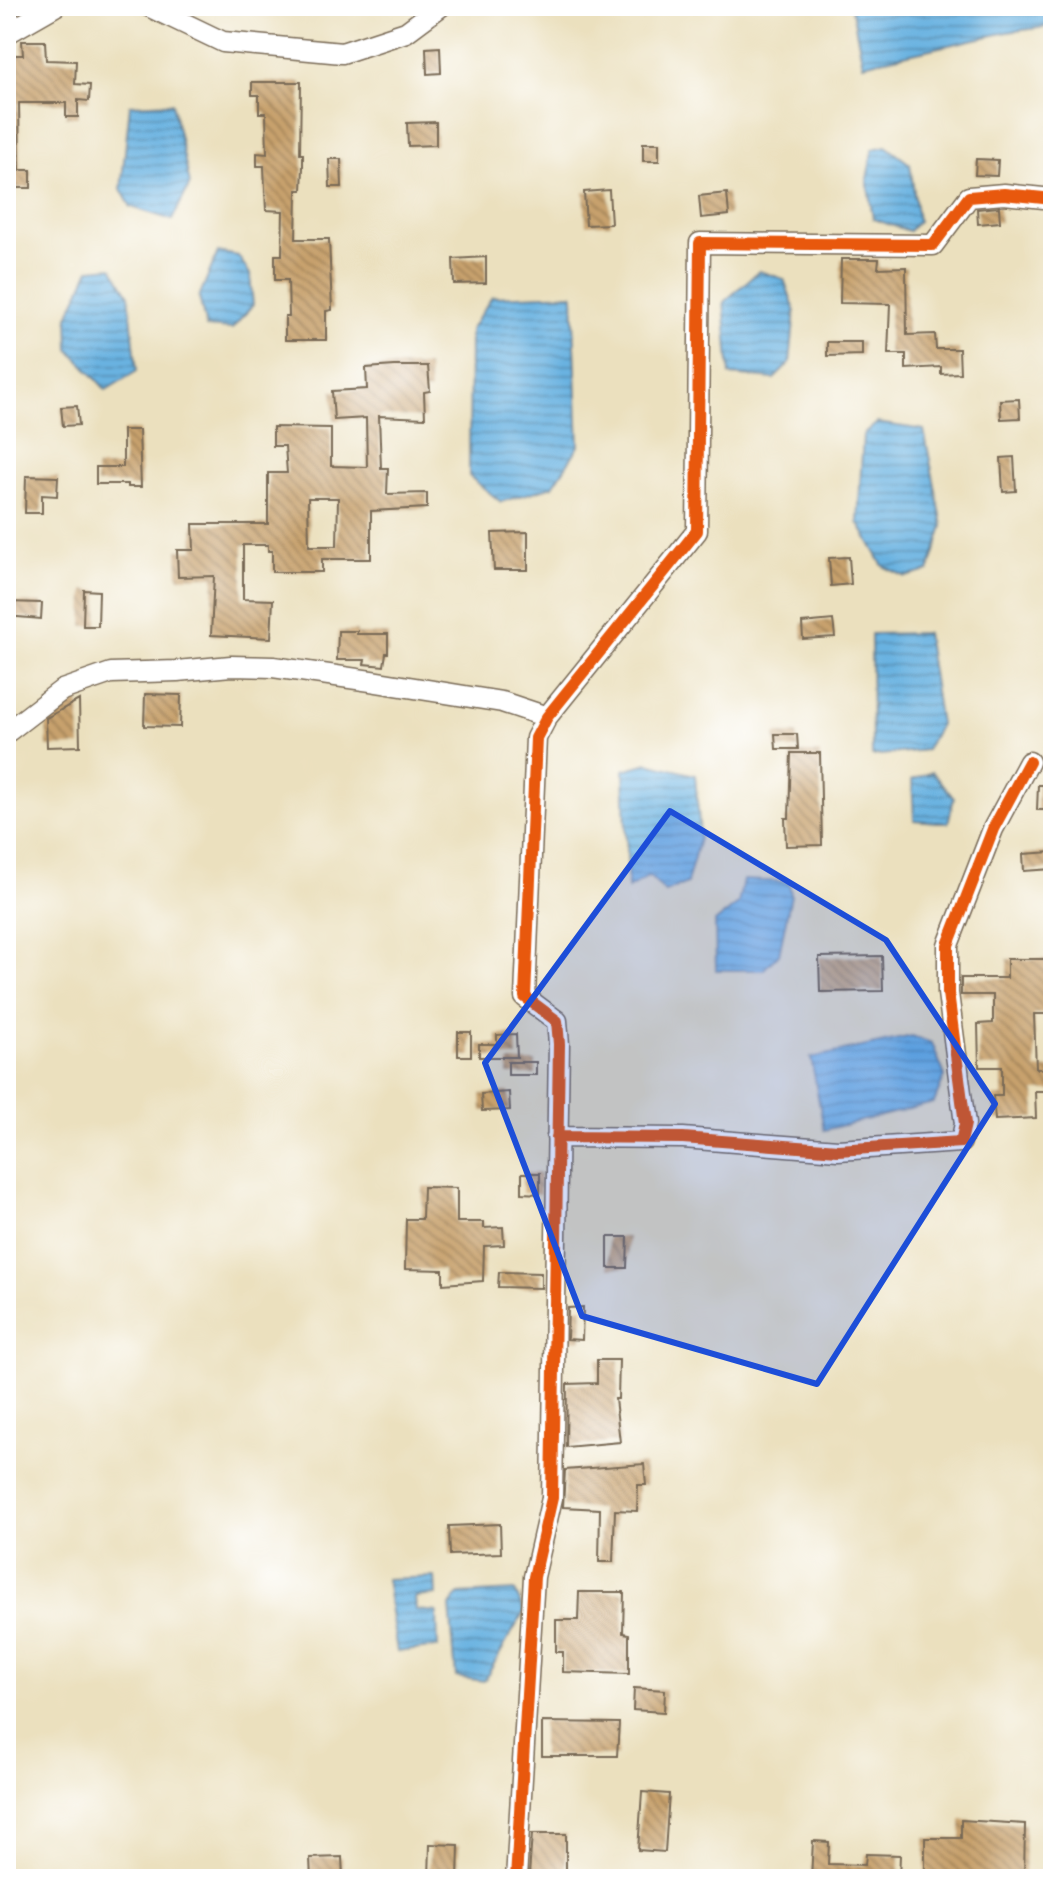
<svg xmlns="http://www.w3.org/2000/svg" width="1059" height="1885" font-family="'Gentium Book Plus',serif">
	<defs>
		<pattern id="water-rules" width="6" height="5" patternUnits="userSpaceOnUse" patternTransform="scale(2)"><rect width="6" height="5" fill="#69b2e1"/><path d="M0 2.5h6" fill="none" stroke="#5891b6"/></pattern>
		<pattern id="building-back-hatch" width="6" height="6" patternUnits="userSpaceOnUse" patternTransform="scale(2)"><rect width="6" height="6" fill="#c7a16d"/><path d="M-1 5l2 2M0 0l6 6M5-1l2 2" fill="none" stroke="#a38359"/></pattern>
	</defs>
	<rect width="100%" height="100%" fill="#fff"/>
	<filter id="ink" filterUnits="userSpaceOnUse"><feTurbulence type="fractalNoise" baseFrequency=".0125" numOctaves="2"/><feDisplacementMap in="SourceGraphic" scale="16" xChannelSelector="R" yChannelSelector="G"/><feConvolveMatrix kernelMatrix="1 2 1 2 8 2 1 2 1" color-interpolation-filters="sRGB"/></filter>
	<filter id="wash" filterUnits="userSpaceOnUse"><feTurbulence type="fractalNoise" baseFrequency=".006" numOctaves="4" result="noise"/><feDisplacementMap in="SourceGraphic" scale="32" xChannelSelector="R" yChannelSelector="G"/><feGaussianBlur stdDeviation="1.8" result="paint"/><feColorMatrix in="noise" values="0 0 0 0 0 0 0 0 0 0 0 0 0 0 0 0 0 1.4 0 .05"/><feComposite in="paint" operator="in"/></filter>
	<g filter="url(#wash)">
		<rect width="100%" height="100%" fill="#ebe0be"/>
		<path fill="url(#water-rules)" stroke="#526e80" stroke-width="2" d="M851,6H1053V26L1007,32L863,64Z
			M172,103L190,184L172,220L131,207L121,189L130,105Z
			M886,146L910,164L918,221L909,231L873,219L867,179L873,149Z
			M218,252L238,256L250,274L253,305L232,329L206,327L199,297Z
			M112,267L129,295L137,371L106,390L69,349L68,317L90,269Z
			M759,271L784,279L795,310L790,363L774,379L730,375L724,302Z
			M573,294L579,446L553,486L501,502L469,476L470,330L492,297Z
			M877,423L924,430L943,526L929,571L906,577L883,566L858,522L863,435Z
			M926,633L940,724L926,750L872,756L871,634Z
			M648,763L695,775L700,835L687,883L665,892L649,876L628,889L624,770Z
			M932,772L954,798L948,823L914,820L912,780Z
			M743,880L789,882L791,895L779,954L763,970H716L715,922L738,904Z
			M912,1036L932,1043L945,1076L934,1103L824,1130L811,1058Z
			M435,1577L436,1595L415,1597L416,1610L437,1612L438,1647L397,1652L386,1579Z
			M515,1591L524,1612L484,1681L456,1677L450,1606L459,1594Z"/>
		<g id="blocks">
			<path fill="url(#building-back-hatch)" fill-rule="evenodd" d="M22,41H45L46,60L76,61L75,84L90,85L89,101L78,100V117H66V103H19L20,170H31V188H6V55H23Z
				M440,47L441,73L427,74L426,48Z
				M252,82H301L300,154H303V167L302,190H297L296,239H329L332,310L326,311V340H285V316H289L288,280H275V255H282L283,211L266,210L264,166H257V153L267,154L266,113H259V95H252Z
				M436,122V145L408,146L407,123Z
				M643,143H659V161H643Z
				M329,159H341L342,187H330Z
				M976,159L998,160L997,176L975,175Z
				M609,190L611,224L586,225L584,192Z
				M727,193L729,215L701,218L699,196Z
				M999,207L1000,222L978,224L977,209Z
				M486,257V283L454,284L453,259Z
				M841,259H879L878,268L906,267L907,335L935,334L936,349H959L960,373L941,374V367L906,369V354H888L890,304L840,303Z
				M827,342H862V355L827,356Z
				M395,366H428L430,391L424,392L425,418L379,416L381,468H388L387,494L427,493V508L371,511V559H322V572H272V551H268V545H243V599L273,600L271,638L211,635L214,576L178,577L177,550H194L193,524H268V473H287L285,446H273V427L331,428V466L367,467L366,418L334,420L332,391L367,389L366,368ZM308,498H338L337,546H309Z
				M1019,399L1020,418L1001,419L1000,400Z
				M77,406L79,425L63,426L61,407Z
				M123,430H139L141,487H128V484H96V467H123Z
				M1014,457L1016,491L1003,492L1001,458Z
				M26,476L58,477L57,496L42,495V513H25Z
				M528,532V570H494L492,533Z
				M849,557L851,584L831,586L829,558Z
				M84,590L99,591L98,626H83Z
				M6,602L42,603L41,619L6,616Z
				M833,620L835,637L803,639L802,623Z
				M338,631H357V634H388V653H386L384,666L364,664L365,660H337Z
				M145,694L181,695L180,727L144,726Z
				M79,700L80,746L47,747L46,718Z
				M775,734H797L798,749H776Z
				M791,753H820L822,845L786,846L785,818H789Z
				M1038,785H1053V810H1037Z
				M1053,852V869L1024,871L1023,854Z
				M882,956L883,991L820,992L819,957Z
				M1007,959H1053V1014H1034L1036,1069L1053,1068V1091H1035L1036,1118L995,1120L993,1096H1002V1067H979L978,1024L993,1023V995H961V978H1007Z
				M458,1032H471V1056H458Z
				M516,1034L517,1057H479V1044H497V1035Z
				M508,1062H536V1075H508Z
				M509,1092L510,1110L482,1111L481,1094Z
				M522,1173H540V1194L522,1193Z
				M423,1187L457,1188V1222H484V1228L503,1227L504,1245L484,1246L483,1281L443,1284V1270L405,1269L406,1219H422Z
				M608,1237H628L627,1268H608Z
				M499,1272L541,1273V1288L498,1287Z
				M583,1307L582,1340L567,1339L568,1308Z
				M597,1360H619L618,1399H615L620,1442L566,1447L567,1384L597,1383Z
				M644,1464L646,1485H638L637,1511L615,1510L613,1562H599L600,1509L563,1507L565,1470Z
				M500,1524L501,1553L450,1555L449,1526Z
				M579,1592H624L623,1633L629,1634V1674L563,1672V1652H556V1620H578Z
				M634,1688L665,1690L664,1712L633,1710Z
				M542,1722L619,1723L617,1756H542Z
				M642,1792L669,1794L665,1852L638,1850Z
				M961,1820L1025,1824L1024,1879H925V1838H961Z
				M532,1834H566V1876L529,1875Z
				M813,1841L829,1842L828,1864L865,1865L866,1854L900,1855L899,1879H811Z
				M430,1844L459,1845L458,1879H429Z
				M342,1857L343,1878L311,1879L310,1858Z"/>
		</g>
	</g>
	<g filter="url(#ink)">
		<use href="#blocks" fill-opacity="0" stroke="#796a56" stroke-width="2"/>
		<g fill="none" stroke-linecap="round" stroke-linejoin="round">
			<defs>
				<path id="minor" d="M148,6L223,42L342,53L406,32L441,6
					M6,34L55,6
					M6,733L62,690L111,673L177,671L231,666L273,667L371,681L502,702L547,717
					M557,1137L683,1138L838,1150L961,1142L965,1124L948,993V945L993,829L1029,762
					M516,1879L534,1577L552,1498L559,1044L557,1021L525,997L536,738L547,717L697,531L700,243L933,245L969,197L1004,194L1053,199"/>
			</defs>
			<use href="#minor" stroke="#796a56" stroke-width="23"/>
			<use href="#minor" stroke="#fff" stroke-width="20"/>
			<defs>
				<path id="cycleway" d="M557,1137L683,1138L838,1150L961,1142L965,1124L948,993V945L993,829L1029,762
					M516,1879L534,1577L552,1498L559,1044L557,1021L525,997L536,738L547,717L697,531L700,243L933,245L969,197L1004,194L1053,199"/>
			</defs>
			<use href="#cycleway" stroke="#fff" stroke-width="17"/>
			<use href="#cycleway" stroke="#e8590c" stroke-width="12"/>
		</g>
	</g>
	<path fill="#1d4ed8" fill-opacity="0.2" stroke="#1d4ed8" stroke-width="6" stroke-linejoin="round" d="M670,811L886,940L995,1104L817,1384L582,1316L485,1063Z"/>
	<rect width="1059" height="1885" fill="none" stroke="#fff" stroke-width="32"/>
</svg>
